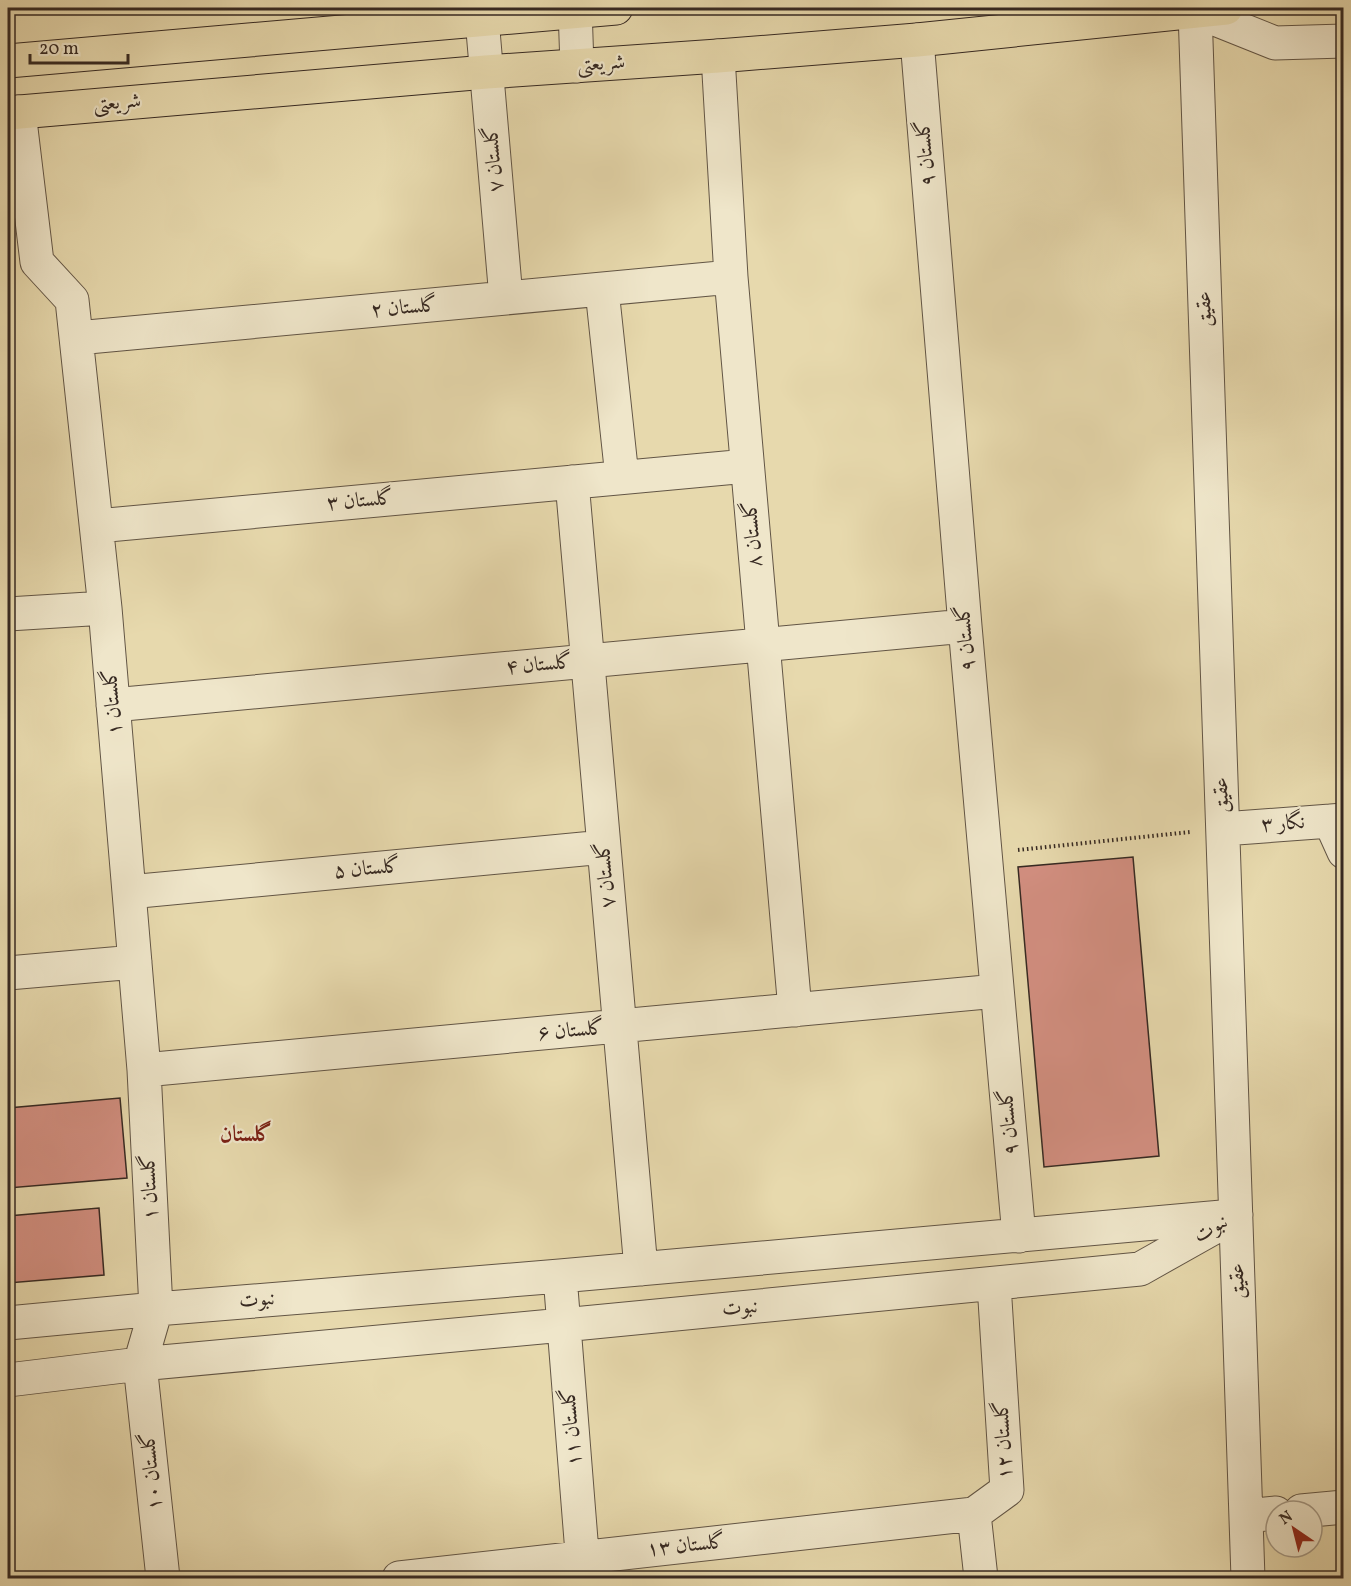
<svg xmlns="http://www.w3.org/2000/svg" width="1351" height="1586" font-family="Vollkorn,Amiri,serif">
	<rect width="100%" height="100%" fill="#e7d9ad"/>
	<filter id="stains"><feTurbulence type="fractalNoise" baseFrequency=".00333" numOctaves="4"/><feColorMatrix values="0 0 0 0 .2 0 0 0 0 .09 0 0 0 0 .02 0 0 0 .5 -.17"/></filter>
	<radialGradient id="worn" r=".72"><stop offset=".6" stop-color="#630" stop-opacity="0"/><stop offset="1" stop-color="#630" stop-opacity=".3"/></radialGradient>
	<path fill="#d38f81" stroke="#362922" stroke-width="1.5" d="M1133,857L1159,1156L1044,1167L1018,867Z
		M120,1098L127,1178L8,1188V1108Z
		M99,1208L104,1275L8,1283V1216Z"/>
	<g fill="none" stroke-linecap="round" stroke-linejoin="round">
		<defs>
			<path id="minor" d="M575,8L577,66
				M482,19L506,298
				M917,40L965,626L1019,1236
				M718,56L731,277L795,1010
				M19,112L37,262L72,300L105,608L144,1070L156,1309L140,1364L163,1578
				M602,290L622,477
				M77,338L731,277
				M572,482L641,1269
				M97,526L747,466
				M8,614L105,608
				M113,705L965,626
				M1330,821L1344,852
				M1223,829L1344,820
				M129,892L604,847
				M8,973L135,962
				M144,1070L997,991
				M560,1276L584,1578
				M8,1323L156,1309L560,1276L1222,1217
				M8,1380L140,1364L563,1325L1140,1269L1236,1215
				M1301,1511L1344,1507
				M974,1514L1007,1490L994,1284
				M974,1514L981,1578
				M1246,1516L1276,1513
				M399,1578L974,1514
				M1248,1578L1195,11L1275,43L1344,41"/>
			<path id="major" d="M8,61L616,8
				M8,113L486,72L718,56L917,40L1226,8"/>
		</defs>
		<use href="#minor" stroke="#625545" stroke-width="35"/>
		<use href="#major" stroke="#362922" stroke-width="35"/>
		<path stroke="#362922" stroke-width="4" stroke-dasharray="1.5 3" stroke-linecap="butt" d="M1018,850L1190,832"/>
		<use href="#minor" stroke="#efe6ca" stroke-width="33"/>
		<use href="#major" stroke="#e7d9ad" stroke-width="33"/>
	</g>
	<g text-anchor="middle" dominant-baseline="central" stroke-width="4.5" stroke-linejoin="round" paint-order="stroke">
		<g font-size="21" fill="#362922" stroke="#efe6ca">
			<text transform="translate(601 64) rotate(-4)">شریعتی</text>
			<text transform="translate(117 103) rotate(-5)">شریعتی</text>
			<text transform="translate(926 153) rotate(-95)">گلستان ۹</text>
			<text transform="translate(494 159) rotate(-95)">گلستان ۷</text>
			<text transform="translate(404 308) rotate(-5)">گلستان ۲</text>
			<text transform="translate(1205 309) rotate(-92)">عقیق</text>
			<text transform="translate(360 501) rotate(-5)">گلستان ۳</text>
			<text transform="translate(753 534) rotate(-95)">گلستان ۸</text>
			<text transform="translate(966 638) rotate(-95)">گلستان ۹</text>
			<text transform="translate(539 665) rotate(-5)">گلستان ۴</text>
			<text transform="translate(113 702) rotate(-95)">گلستان ۱</text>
			<text transform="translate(1222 795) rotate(-92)">عقیق</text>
			<text transform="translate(1283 824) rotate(-4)">نگار ۳</text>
			<text transform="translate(367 869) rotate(-5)">گلستان ۵</text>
			<text transform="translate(606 875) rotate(-95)">گلستان ۷</text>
			<text transform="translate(571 1031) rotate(-5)">گلستان ۶</text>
			<text transform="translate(1009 1122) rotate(-95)">گلستان ۹</text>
			<text transform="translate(150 1187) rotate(-93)">گلستان ۱</text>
			<text transform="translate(1211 1229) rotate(-31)">نبوت</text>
			<text transform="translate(1238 1281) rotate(-92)">عقیق</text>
			<text transform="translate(257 1300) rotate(-5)">نبوت</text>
			<text transform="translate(740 1308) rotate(-5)">نبوت</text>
			<text transform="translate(572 1427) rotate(-95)">گلستان ۱۱</text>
			<text transform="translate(1004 1440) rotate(-93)">گلستان ۱۲</text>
			<text transform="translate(152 1471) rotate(-96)">گلستان ۱۰</text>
			<text transform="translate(686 1546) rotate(-6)">گلستان ۱۳</text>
		</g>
		<g font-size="22" font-weight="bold" fill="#7a1f14" stroke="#efe6ca">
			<text x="246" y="1135">گلستان</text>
		</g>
	</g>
	<rect width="1351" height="1586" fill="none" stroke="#e7d9ad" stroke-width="30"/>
	<rect x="9" y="9" width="1333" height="1568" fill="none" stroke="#362922" stroke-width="3"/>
	<rect x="15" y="15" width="1321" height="1556" fill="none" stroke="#362922" stroke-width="1.5"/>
	<g transform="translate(1294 1529) rotate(325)"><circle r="28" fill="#efe6ca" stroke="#a59a87" stroke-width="1.5"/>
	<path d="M0-4.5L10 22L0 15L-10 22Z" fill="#8f2418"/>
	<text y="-9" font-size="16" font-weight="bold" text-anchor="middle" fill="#362922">N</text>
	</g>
	<path d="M30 54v9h98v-9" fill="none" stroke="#362922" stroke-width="3"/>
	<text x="39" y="54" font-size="18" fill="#362922" stroke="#efe6ca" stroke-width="4.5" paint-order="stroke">20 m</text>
	<rect width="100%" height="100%" filter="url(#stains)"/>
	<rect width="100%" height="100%" fill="url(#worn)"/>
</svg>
